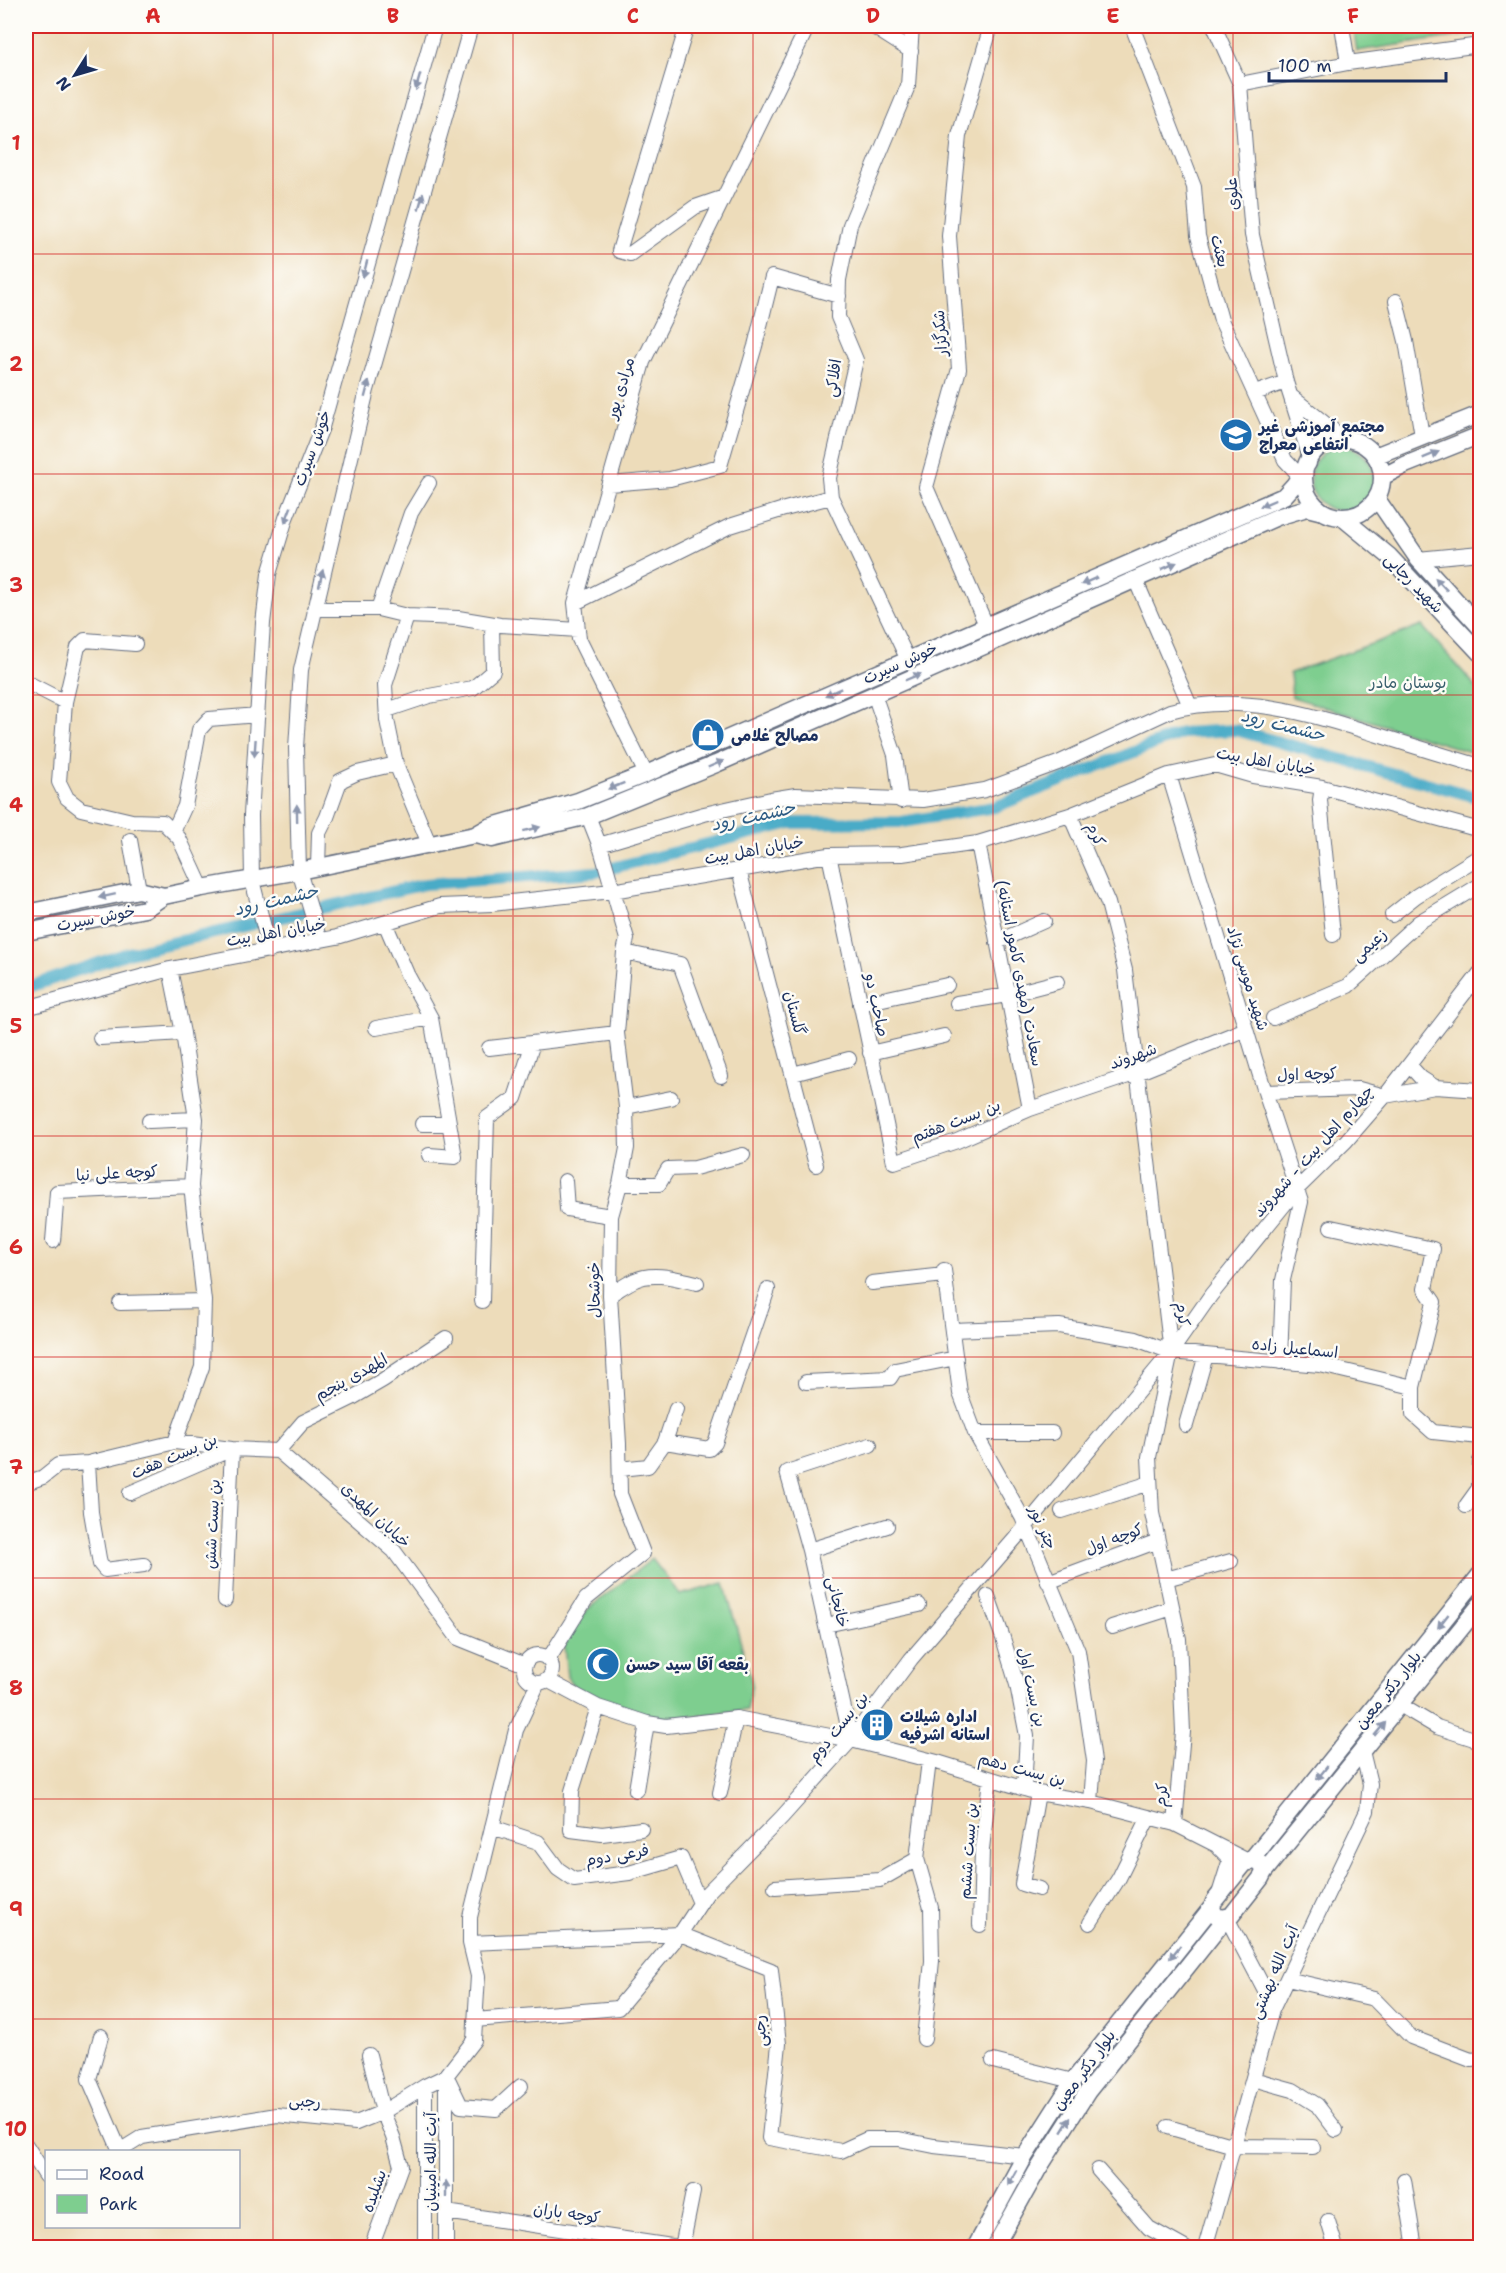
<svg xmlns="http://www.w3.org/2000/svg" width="1506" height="2273" font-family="'Shantell Sans','Playpen Sans Arabic',sans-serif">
	<rect width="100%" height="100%" fill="#fdfcf7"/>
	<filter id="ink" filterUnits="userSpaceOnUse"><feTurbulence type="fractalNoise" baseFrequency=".0167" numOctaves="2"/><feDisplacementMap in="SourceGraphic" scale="12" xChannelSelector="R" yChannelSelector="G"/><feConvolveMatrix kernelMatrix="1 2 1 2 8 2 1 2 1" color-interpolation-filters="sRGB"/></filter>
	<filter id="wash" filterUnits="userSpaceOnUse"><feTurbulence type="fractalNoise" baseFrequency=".008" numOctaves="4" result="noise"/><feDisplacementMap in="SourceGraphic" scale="24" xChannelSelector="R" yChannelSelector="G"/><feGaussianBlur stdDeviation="1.35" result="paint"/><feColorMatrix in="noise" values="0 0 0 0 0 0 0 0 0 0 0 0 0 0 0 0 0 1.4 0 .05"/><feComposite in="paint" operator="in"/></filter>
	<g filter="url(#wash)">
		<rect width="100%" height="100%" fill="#eddcba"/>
		<path fill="#7ece8f" stroke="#4c7e76" stroke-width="1.5" d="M1353,26H1480V33L1357,51Z
			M1310 479a32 32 0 1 1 64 0a32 32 0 1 1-64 0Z
			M1422,626L1480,691V755L1292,697L1290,673Z
			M652,1559L680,1595L724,1583L752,1683L747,1710L669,1719L634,1716L579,1694L567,1677L564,1646L575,1625L588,1609Z"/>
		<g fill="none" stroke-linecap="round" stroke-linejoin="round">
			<path stroke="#48abc7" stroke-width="12" d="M26,988L128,953L425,884L596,872L791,823L902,822L995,807L1182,733L1236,730L1480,798"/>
		</g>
	</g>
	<g filter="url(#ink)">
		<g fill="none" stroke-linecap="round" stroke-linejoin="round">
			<defs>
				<path id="minor" d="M687,26L619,251L630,254L695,207L724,197
					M872,26L911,51
					M1132,26L1194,187L1198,236L1221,320L1285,460L1300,476
					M1214,26L1240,84L1252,235L1286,382L1310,458
					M1342,26L1348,63
					M1240,84L1348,63L1480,45
					M1396,301L1406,341L1422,436
					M1255,393L1286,382
					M1292,397L1344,439
					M609,484L670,479L720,466L755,346L772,277L839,296
					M1418,559L1480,553
					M1136,581L1190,706
					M575,603L730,526L781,510L831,497
					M314,609H378L407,616L385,685L387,720L396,764
					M378,609L411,513L429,483
					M407,616L458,618L500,625L578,630
					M986,625L926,487L959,369L949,236L959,136L991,26
					M908,660L831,497L829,478L856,360L838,317L839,280L850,225L908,86L912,26
					M26,682L65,702L59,782L67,798L81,809L132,821L163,822L179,838L202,888
					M874,694L895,755L901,801
					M65,702L78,647L85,640L135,644
					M387,710L429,696L473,688L493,671L492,624
					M646,774L579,639L575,603L643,362L808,26
					M1169,775L1265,1092L1301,1202L1283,1280L1280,1362
					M1322,787L1320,800L1333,935
					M1070,815L1108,903L1125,970L1171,1352L1149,1457L1152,1513L1179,1639L1183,1732L1175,1824
					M173,832L185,806L199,730L209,719L258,715
					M130,840L139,890
					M978,843L1030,1109
					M599,845L704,814L771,799L796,795L923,800L985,790L1058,763L1170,711C1240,692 1309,714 1375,734C1410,745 1445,756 1480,766
					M829,855L894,1162L957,1141L1030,1109L1137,1073L1246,1029
					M318,867L319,833L327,817L340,781L357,773L396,764L430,846
					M739,870L816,1165
					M1392,915L1416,896L1480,856
					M385,923L407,974L431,1018L455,1157L429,1155
					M320,941L299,871L296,748L301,670L367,390L471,26
					M997,942L1044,921
					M270,951L252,880L251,815L263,623L269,574L286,518L322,427L435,26
					M624,952L680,964L721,1076
					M170,969L183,1033L196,1119L191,1186L204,1301L202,1367L175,1442
					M957,1003L1007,995L1057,982
					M860,1004L947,985
					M26,1008L170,969L337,937L440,906L492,904L612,891L829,855L902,854L978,843L1070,815L1169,775L1215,765L1253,776L1322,787L1480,830
					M1273,1018L1348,986L1419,922L1480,885
					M376,1028L431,1018
					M100,1038L183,1033
					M489,1048L617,1033
					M870,1053L944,1036
					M793,1074L849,1059
					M1435,1087L1480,1090
					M1265,1092L1359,1089L1385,1096L1435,1087L1421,1078L1410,1066
					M626,1107L671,1098
					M149,1121L196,1119
					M422,1124H449
					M565,1181L567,1209L611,1216
					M620,1184H659L668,1169L695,1168L743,1155
					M1331,1227L1433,1249L1425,1289L1434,1302L1413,1387V1414L1433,1432L1480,1437
					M53,1241L57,1192L191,1186
					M944,1270L960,1393L975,1433L1022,1517L1078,1651L1094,1761L1091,1802
					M872,1283L944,1275
					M610,1295C618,1290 626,1284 635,1280C653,1271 678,1279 697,1283
					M482,1301L487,1118L515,1098L533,1043
					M120,1303L204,1301
					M952,1330L1059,1326L1136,1339L1171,1352L1320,1365L1413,1387
					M806,1382L890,1378L895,1370L956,1358
					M1186,1425L1206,1355
					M975,1433H1052
					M665,1442L676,1409
					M278,1451L303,1422L352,1398L383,1380L446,1338
					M88,1463L91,1512L100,1564L105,1570L144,1565
					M620,1469L648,1466L665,1442L709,1449L715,1443L768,1289
					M26,1483L43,1477L58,1465L88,1463L175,1442L232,1449L278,1451L394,1551L458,1638L525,1665
					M130,1493L232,1449L225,1600
					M1466,1506L1479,1488L1480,1461
					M1062,1511L1150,1483
					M809,1550L887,1526
					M1166,1579L1231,1561
					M1048,1582L1158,1541
					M988,1596L1003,1638L1017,1685L1027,1736L1024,1789
					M826,1625L919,1605
					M1112,1627L1172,1608
					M524 1669a14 14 0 1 1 28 0a14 14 0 1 1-28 0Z
					M548,1660L586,1599L643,1553L620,1494L619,1444L610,1295L611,1216L620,1184L627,1148L626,1107L617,1033L624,952L627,939L601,849L588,816
					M547,1680L598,1707L647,1723L666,1726L736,1718L851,1740L937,1762L1038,1793L1091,1802L1175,1824L1248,1861
					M1400,1705L1437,1727L1480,1741
					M598,1707L572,1791L571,1830L602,1834L641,1829
					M851,1740L809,1550L787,1472L870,1445
					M636,1790L647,1723
					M720,1793L736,1718
					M1038,1793L1022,1884L1039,1889
					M492,1827L538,1842L558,1869L574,1880L629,1873L681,1858L700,1903
					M1219,1848L1230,1859L1220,1891
					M775,1887L880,1880L917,1859
					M1227,1918L1268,1996L1272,2010
					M1090,1923L1119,1878L1149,1817
					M980,1925L982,1849L990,1779
					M470,1943L680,1934L771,1970L779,2044L769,2138L841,2151L867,2139H899L934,2146L1025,2156
					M1287,1979L1374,1999L1411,2037L1471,2060L1480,2059
					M475,2020L618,2008L680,1934L707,1893L782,1817L851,1740L911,1659L1026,1526L1171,1352L1211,1295L1297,1189L1346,1141L1385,1096L1480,973
					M101,2036L89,2079L120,2151
					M924,2039L932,1961L931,1908L917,1859L929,1761
					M369,2055L383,2112L393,2137L401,2166L371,2248
					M993,2061L1073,2081
					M1253,2079L1293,2090L1317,2105L1336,2130
					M449,2081L461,2106L496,2109L521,2086
					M425,2086V2248
					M1168,2127L1234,2146L1313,2147
					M26,2145L46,2176
					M118,2152L142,2137L277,2115L356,2123L383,2112L425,2086L446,2076L474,2040L478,1976L470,1943V1917L516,1730L538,1683
					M1098,2170L1149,2228L1185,2248
					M1404,2180L1415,2248
					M446,2212L685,2248
					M1328,2221L1336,2248
					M682,2247L693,2192
					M446,2248V2076
					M1205,2248L1272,2010L1367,1811L1370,1784L1362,1751
					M1477,2248L1480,2244"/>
				<path id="major" d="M1304 478a39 39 0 1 1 78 0a39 39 0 1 1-78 0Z
					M1375,456L1480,414
					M1382,477L1405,465L1480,435
					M1377,499L1418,559L1480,627
					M1343,518L1389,556L1480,653
					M475,835L492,839L588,816L716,764L1277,517L1307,508L1323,512
					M26,913L139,890L164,896
					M26,932L145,909L164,896L202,888L299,871L475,835L489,827L578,801L646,774L1284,496L1294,485L1308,463
					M1251,1860L1480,1575
					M1264,1872L1262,1865L1256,1861L1245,1863L1215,1900C1210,1908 1213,1915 1221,1918L1231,1916L1261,1878L1264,1872L1480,1605
					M975,2248L1025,2156L1073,2081L1212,1907
					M994,2248L1037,2171L1088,2091L1226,1918"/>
			</defs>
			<use href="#minor" stroke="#646c7e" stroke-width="16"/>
			<use href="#major" stroke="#646c7e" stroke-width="19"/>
			<use href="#minor" stroke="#fff" stroke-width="14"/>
			<use href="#major" stroke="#fff" stroke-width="16"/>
		</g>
		<defs><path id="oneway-solid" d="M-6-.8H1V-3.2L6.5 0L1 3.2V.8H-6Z" transform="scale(1.5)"/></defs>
		<g fill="#8d97ae">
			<use href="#oneway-solid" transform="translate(418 82) rotate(106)"/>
			<use href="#oneway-solid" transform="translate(421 201) rotate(-74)"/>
			<use href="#oneway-solid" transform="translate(365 269) rotate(105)"/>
			<use href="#oneway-solid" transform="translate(367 389) rotate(-75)"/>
			<use href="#oneway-solid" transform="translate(1431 455) rotate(-22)"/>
			<use href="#oneway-solid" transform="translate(1268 503) rotate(157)"/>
			<use href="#oneway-solid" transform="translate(288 515) rotate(111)"/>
			<use href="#oneway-solid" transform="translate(1169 566) rotate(-24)"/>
			<use href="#oneway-solid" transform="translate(321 578) rotate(-77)"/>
			<use href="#oneway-solid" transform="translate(1089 581) rotate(156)"/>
			<use href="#oneway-solid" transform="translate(1441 584) rotate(-133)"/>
			<use href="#oneway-solid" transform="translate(913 677) rotate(-23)"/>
			<use href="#oneway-solid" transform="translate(833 692) rotate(156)"/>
			<use href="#oneway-solid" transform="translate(255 748) rotate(94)"/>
			<use href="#oneway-solid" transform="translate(716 764) rotate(-23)"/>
			<use href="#oneway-solid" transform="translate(616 786) rotate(159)"/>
			<use href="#oneway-solid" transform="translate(297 813) rotate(-91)"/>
			<use href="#oneway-solid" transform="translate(532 829) rotate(-14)"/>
			<use href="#oneway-solid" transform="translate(107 896) rotate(168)"/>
			<use href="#oneway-solid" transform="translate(1443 1621) rotate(128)"/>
			<use href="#oneway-solid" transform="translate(1380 1729) rotate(-50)"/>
			<use href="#oneway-solid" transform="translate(1322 1773) rotate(129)"/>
			<use href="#oneway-solid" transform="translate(1175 1952) rotate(129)"/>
			<use href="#oneway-solid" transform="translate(1066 2125) rotate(-58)"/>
			<use href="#oneway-solid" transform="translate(1012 2178) rotate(119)"/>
			<use href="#oneway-solid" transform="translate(446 2189) rotate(-90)"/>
		</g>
	</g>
	<path fill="none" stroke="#d62828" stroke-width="1.5" stroke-opacity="0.55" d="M273,26V2248M513,26V2248M753,26V2248M993,26V2248M1233,26V2248M26,254H1480M26,474H1480M26,695H1480M26,916H1480M26,1136H1480M26,1357H1480M26,1578H1480M26,1799H1480M26,2019H1480"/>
	<defs>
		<symbol id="school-disc" viewBox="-11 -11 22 22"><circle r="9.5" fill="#1f6fb2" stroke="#fdfcf7"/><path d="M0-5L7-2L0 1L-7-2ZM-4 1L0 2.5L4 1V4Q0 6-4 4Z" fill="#fff"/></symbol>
		<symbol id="shop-disc" viewBox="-11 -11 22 22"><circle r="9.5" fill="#1f6fb2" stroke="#fdfcf7"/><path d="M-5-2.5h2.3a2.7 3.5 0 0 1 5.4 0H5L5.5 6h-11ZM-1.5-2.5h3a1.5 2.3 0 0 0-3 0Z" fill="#fff"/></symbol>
		<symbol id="mosque-disc" viewBox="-11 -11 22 22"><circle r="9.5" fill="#1f6fb2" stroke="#fdfcf7"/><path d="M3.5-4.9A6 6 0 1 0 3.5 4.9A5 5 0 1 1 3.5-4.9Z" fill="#fff"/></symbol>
		<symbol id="building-disc" viewBox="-11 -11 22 22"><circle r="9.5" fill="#1f6fb2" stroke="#fdfcf7"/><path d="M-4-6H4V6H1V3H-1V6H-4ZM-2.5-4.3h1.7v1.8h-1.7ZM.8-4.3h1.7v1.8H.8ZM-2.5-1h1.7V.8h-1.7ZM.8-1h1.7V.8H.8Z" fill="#fff"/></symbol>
	</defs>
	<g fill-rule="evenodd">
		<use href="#school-disc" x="1217" y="416" width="38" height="38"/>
		<use href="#shop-disc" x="689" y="716" width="38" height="38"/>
		<use href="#mosque-disc" x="584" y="1645" width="38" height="38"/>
		<use href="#building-disc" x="858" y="1706" width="38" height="38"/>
	</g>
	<g text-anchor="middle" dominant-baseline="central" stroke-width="5" stroke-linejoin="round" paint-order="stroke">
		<g font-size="16" fill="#1b2f5e" stroke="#fdfcf7">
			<text transform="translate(1232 194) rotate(-94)">علوی</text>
			<text transform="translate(1220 251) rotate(76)">بعثت</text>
			<text transform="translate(940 333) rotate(-94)">شکرگزار</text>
			<text transform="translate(833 378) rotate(-81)">افلاکی</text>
			<text transform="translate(620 388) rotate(-73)">مرادی پور</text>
			<text transform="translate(312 448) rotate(-70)">خوش سیرت</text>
			<text transform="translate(1414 583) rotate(46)">شهید رجایی</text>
			<text transform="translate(900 663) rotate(-24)">خوش سیرت</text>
			<text transform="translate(1266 761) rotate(10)">خیابان اهل بیت</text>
			<text transform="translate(1096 834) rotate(66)">کرم</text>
			<text transform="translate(754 850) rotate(-10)">خیابان اهل بیت</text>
			<text transform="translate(96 918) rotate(-11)">خوش سیرت</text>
			<text transform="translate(276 932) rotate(-10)">خیابان اهل بیت</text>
			<text transform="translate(1369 945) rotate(-42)">زعیمی</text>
			<text transform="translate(1020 973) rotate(79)">سعادت (مهدی کامور استانه)</text>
			<text transform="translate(1248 978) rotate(73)">شهید موسی نژاد</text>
			<text transform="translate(877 1005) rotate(78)">صاحب دو</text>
			<text transform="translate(795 1013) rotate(76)">گلستان</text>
			<text transform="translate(1133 1056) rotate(-20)">شهروند</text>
			<text transform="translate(1307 1074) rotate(-2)">کوچه اول</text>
			<text transform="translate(956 1121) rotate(-21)">بن بست هفتم</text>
			<text transform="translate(1313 1151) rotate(-48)">چهارم اهل بیت - شهروند</text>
			<text transform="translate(117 1173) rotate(-3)">کوچه علی نیا</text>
			<text transform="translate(594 1290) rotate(-91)">خوشحال</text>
			<text transform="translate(1183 1314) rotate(83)">کرم</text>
			<text transform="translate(1295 1348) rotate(6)">اسماعیل زاده</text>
			<text transform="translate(351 1377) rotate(-29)">المهدی پنجم</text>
			<text transform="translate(174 1456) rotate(-23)">بن بست هفت</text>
			<text transform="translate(376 1515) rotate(43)">خيابان المهدی</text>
			<text transform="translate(212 1524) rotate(-87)">بن بست شش</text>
			<text transform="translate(1043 1527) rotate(66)">چتر نور</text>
			<text transform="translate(1114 1539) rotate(-21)">کوچه اول</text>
			<text transform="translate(838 1602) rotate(77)">خانجانی</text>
			<text transform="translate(1032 1687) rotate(77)">بن بست اول</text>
			<text transform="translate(1388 1690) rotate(-51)">بلوار دکتر معین</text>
			<text transform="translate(838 1727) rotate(-51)">بن بست دوم</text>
			<text transform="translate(1022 1769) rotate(15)">بن بست دهم</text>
			<text transform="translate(1161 1795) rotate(-85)">کرم</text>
			<text transform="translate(968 1851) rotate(-86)">بن بست ششم</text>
			<text transform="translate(617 1855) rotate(-10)">فرعی دوم</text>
			<text transform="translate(1274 1972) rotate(-67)">آیت الله بهشتی</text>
			<text transform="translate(760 2031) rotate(-94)">رجبی</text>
			<text transform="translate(1084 2070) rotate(-54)">بلوار دکتر معین</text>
			<text transform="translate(305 2101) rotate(5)">رجبی</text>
			<text transform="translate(430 2162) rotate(-90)">آیت الله امینیان</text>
			<text transform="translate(374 2191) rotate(-70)">بشلیده</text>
			<text transform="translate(567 2213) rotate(8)">کوچه باران</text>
		</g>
		<g font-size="16" font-weight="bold" fill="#1b2f5e" stroke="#fdfcf7" text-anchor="start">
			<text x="1259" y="426">مجتمع آموزشی غیر<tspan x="1259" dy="18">انتفاعی معراج</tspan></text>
			<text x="731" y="735">مصالح غلامی</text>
			<text x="626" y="1664">بقعه آقا سید حسن</text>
			<text x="900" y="1716">اداره شیلات<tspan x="900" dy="18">استانه اشرفیه</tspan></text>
		</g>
		<g font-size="16" fill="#395f6d" stroke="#fdfcf7">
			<text x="1408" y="682">بوستان مادر</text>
		</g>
		<g font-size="18" font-style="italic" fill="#2b5a83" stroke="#fdfcf7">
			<text transform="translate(1283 725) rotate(14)">حشمت رود</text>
			<text transform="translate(753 816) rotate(-12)">حشمت رود</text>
			<text transform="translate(276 900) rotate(-13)">حشمت رود</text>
		</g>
	</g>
	<rect width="1506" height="2273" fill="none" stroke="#fdfcf7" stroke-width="66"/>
	<rect x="45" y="2150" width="195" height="78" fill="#fdfcf7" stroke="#a3aaba" stroke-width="1.5"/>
	<rect x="57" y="2170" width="30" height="9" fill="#ffffff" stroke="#a3aaba" stroke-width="1.5"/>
	<text x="99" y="2180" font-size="18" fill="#1b2f5e">Road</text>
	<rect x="57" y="2195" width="30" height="18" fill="#7ece8f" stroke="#a3aaba" stroke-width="1.5"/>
	<text x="99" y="2210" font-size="18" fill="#1b2f5e">Park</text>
	<g transform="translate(75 75) rotate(233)" stroke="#fdfcf7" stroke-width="4.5" paint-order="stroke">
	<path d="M0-4.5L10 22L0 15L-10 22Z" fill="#1b2f5e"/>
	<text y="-9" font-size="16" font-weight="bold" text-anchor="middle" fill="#1b2f5e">N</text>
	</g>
	<path d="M1269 72v9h177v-9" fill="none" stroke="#1b2f5e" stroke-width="3"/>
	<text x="1278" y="72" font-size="18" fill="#1b2f5e" stroke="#fdfcf7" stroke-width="4.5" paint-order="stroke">100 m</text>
	<rect x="33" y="33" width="1440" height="2207" fill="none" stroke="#d62828" stroke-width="2"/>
	<g font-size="20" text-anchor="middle" font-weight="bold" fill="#d62828">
		<text x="153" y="23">A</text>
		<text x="393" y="23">B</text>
		<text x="633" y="23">C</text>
		<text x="873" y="23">D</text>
		<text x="1113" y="23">E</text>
		<text x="1353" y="23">F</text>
		<text x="16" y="150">1</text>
		<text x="16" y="371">2</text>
		<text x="16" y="592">3</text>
		<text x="16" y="812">4</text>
		<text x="16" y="1033">5</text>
		<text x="16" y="1254">6</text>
		<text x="16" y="1474">7</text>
		<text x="16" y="1695">8</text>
		<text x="16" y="1916">9</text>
		<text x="16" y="2136">10</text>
	</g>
</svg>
